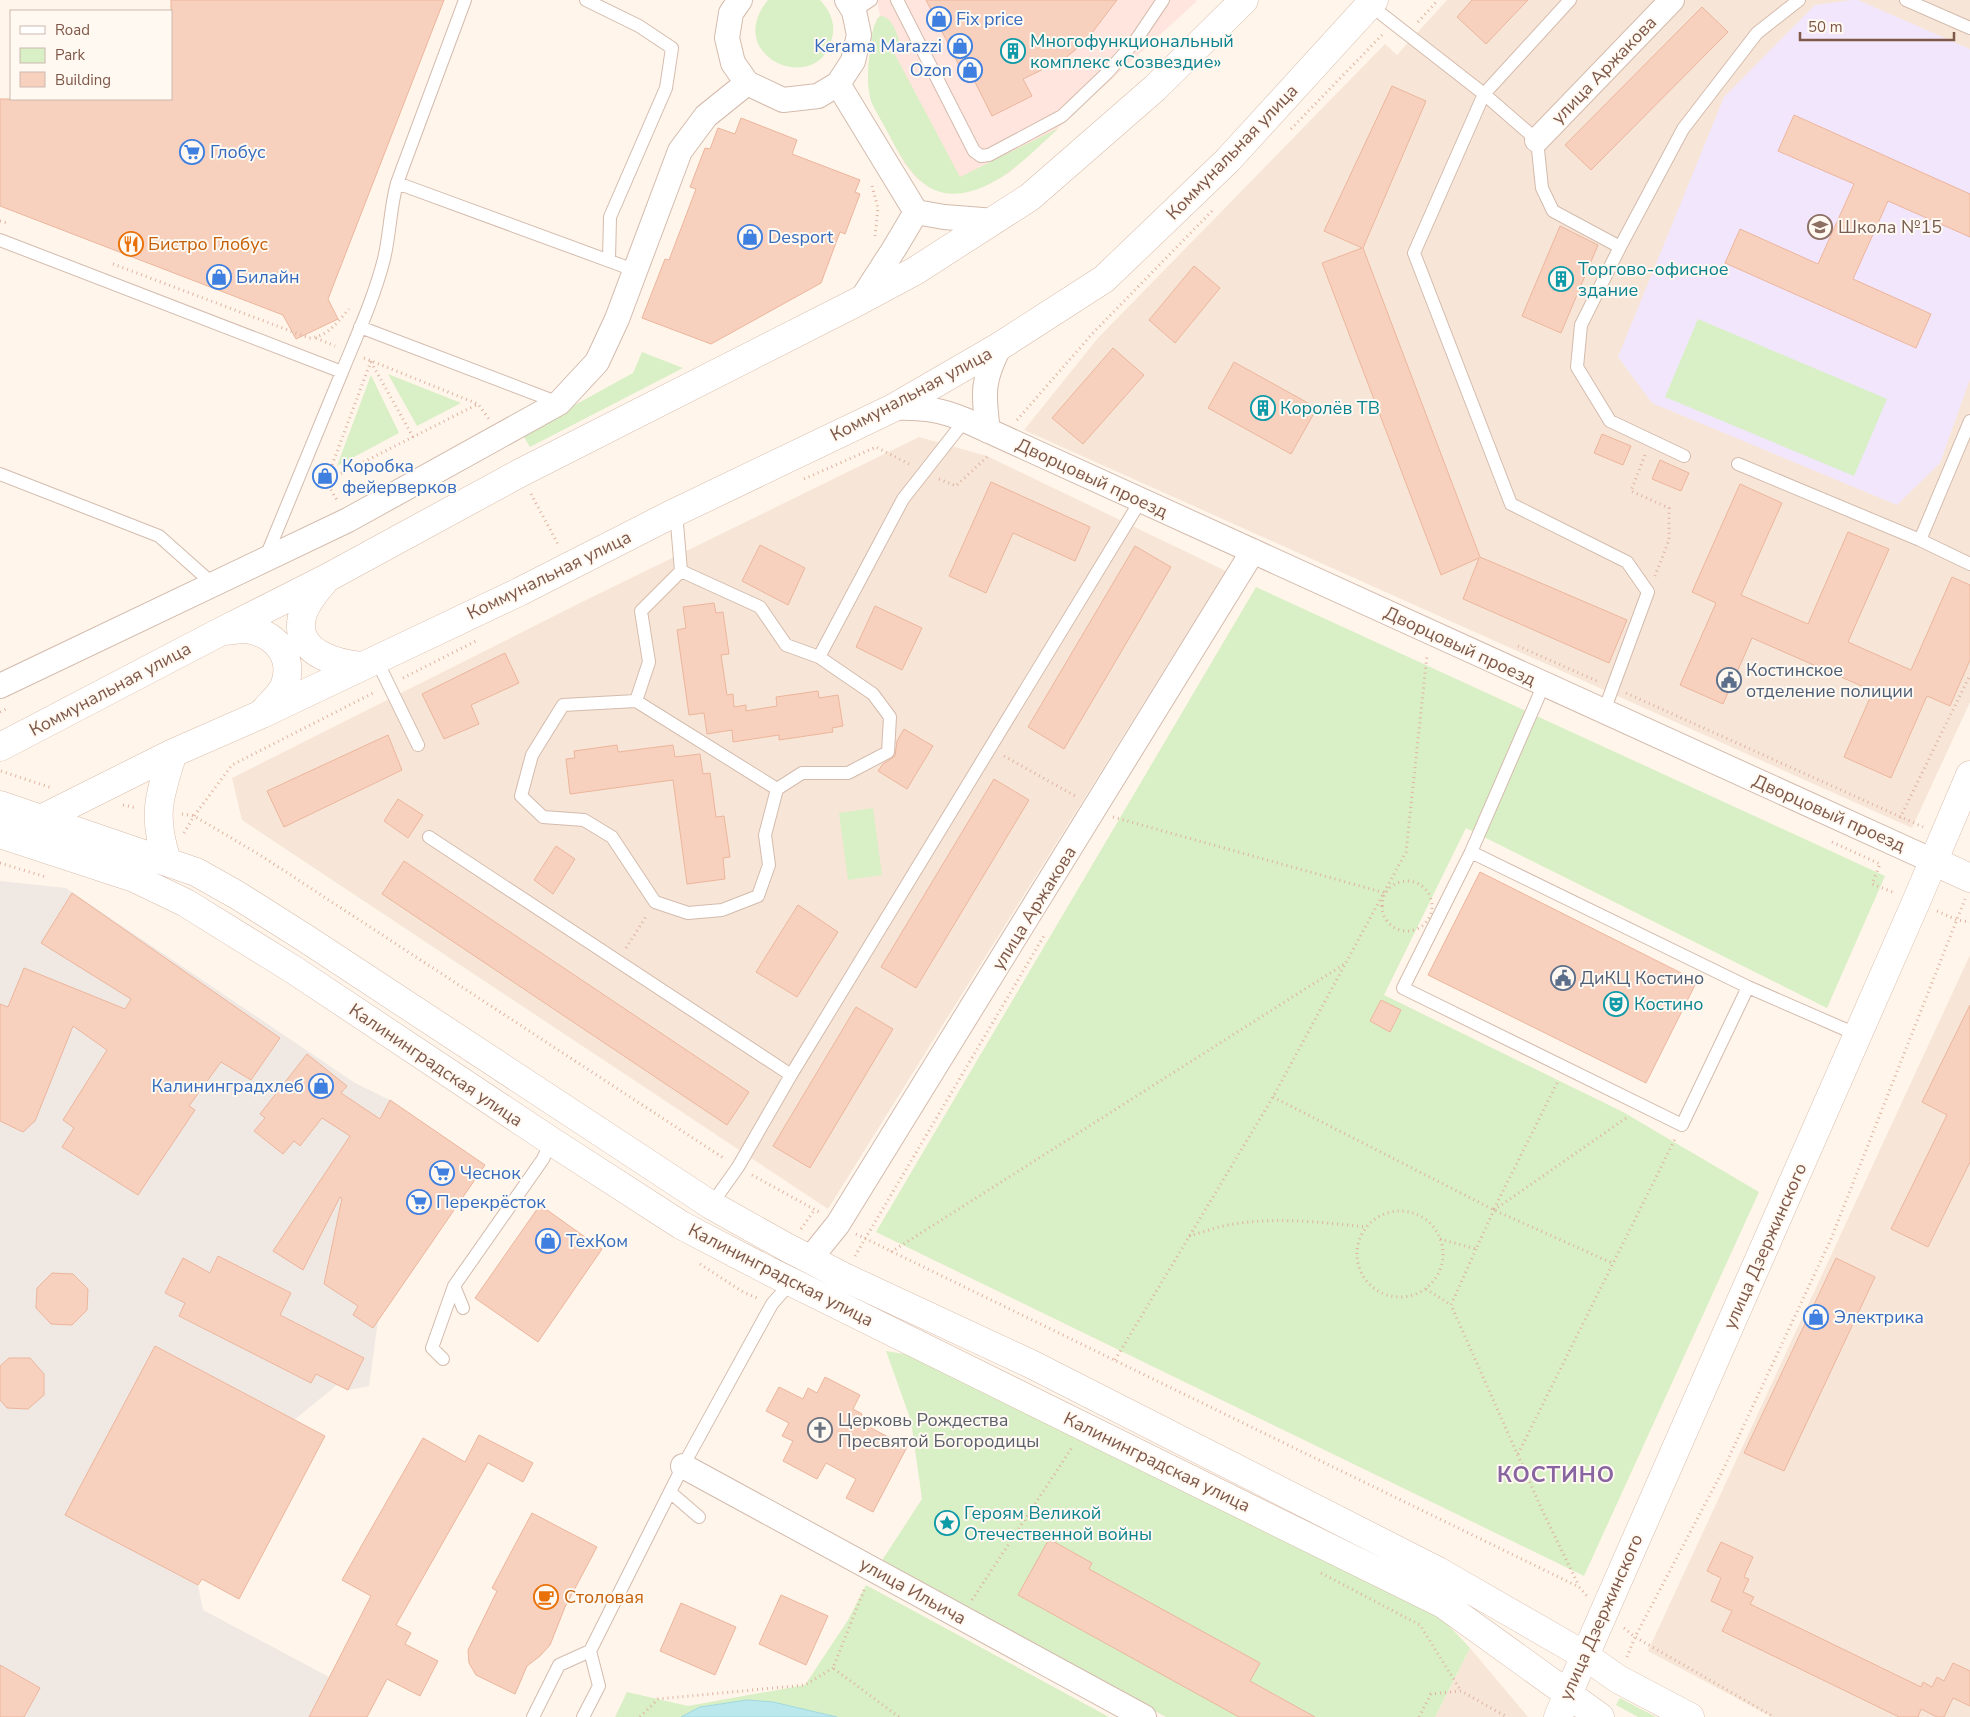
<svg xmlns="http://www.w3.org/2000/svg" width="1970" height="1717" font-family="'Nunito Sans',sans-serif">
	<rect width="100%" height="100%" fill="#fff5ea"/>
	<path fill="#f7e6d7" d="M1447,0H1970V702L1912,828L1024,430L1098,338L1385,44L1397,55Z
		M919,437L987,456L1226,571L828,1209L242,820L232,778L580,603Z
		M1970,955V1717H1772L1648,1651Z
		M1470,1648L1528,1717H1435Z"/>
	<path fill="#ffe5dd" d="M877,0H1195L1197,1L1009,173L986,186L963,193H948L930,188L916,178L904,163L871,101L868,82L869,60L872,35L877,19L880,16Z"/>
	<path fill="#f0e8e3" d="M0,881L66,888L355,1083L390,1100L485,1165L378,1321L369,1386L348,1390L337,1385L294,1420L155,1346L66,1515L198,1585L203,1610L329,1677L309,1717H0Z"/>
	<path fill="#f2e6fc" d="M1852,0H1858L1970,49V379L1940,463L1897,505L1652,403L1618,357L1724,97L1815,5Z"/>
	<path fill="#d9efc5" d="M768,0H820C830,11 836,23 832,38C819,98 721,57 768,0Z
		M880,16C892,16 896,32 900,42L891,47L960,177L1059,128C1031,153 1002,186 963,193C922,200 903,161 887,131C882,121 875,111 871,101C866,83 868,62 871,44C872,35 873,23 880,16Z
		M1698,319L1887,399L1854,476L1665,397Z
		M642,352L683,368L530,447L522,434L633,373Z
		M388,374L461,403L417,426Z
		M371,375L399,433L337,466Z
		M1256,587L1885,876L1827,1008L1466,828L1384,995L1623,1112L1759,1192L1584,1576L876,1232Z
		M873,808L882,875L848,880L839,813Z
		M886,1351L916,1356L1433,1609L1470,1648L1435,1717H1166L881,1562L922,1499L911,1421Z
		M866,1585L1109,1717H615L627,1692L688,1706L805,1685L848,1620Z
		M1620,1698L1656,1717H1638L1616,1705Z"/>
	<path fill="#bbe8ec" stroke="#a0dadf" d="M747,1700L773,1702L837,1717H681L700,1707Z"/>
	<path fill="#f7d1be" stroke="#ecb59c" d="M171,0H444L328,299L338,319L296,339L283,315L0,206V99H171Z
		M926,0H1117L1085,42L1064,59L1023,79L1032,96L992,116L974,80L968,83Z
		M1472,0H1528L1486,44L1457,17Z
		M1702,7L1728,32L1591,170L1565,145Z
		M1392,86L1426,101L1363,248L1480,557L1627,620L1609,663L1463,599L1479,558L1441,575L1322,263L1362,248L1324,231Z
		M1794,115L1970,194V237L1888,201L1853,279L1931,314L1916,348L1725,263L1740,229L1818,264L1854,184L1778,151Z
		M741,118L797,140L792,154L860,180L855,192L860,194L845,234L840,232L821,283L711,344L642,318L665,259L669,260L696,189L690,187L705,148L710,149L718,128L735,134Z
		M1560,226L1598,245L1561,333L1522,316Z
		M1194,266L1220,288L1175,343L1149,320Z
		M1113,348L1144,375L1083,444L1052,418Z
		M1234,362L1317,408L1291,454L1208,408Z
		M1602,434L1631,446L1623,465L1594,453Z
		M1660,460L1689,473L1681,491L1652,479Z
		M991,482L1090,527L1075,561L1013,533L986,593L949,576Z
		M1740,484L1782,503L1741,595L1808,624L1848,532L1889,549L1848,642L1911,670L1952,577L1970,585V660L1950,706L1927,696L1891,778L1844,757L1873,691L1752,638L1723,704L1680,685L1716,603L1692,592Z
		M760,545L805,568L788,605L742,581Z
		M1135,546L1171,567L1064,749L1028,727Z
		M714,603L716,613L723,612L729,654L721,655L727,695L733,694L734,707L746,705V711L777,706L776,697L818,691L819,698L838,695L843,726L832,728L833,732L779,740V735L733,742L732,730L707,734L704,713L689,715L677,630L686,628L683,607Z
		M875,606L922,628L902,670L856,647Z
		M505,653L519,683L471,705L479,724L444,739L422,694Z
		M904,729L933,746L907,789L878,771L883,764L895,756L897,741Z
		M388,735L402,770L284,827L267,791Z
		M617,745L618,752L673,745L675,757L700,754L703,774L710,773L716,817L724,816L730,857L723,858L725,879L687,884L673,780L570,794L566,759L575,758L574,751Z
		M994,779L1029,800L916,988L881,967Z
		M398,799L423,815L408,838L384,821Z
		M556,846L575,859L553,894L534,880Z
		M404,861L749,1092L727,1125L382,894Z
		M1480,872L1697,981L1646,1083L1428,975Z
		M72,893L280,1038L251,1080L221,1062L189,1106L195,1110L138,1195L62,1147L74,1128L63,1120L107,1050L73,1026L35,1121L23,1132L0,1121V1004L8,1007L24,968L125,1009L131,999L41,943Z
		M798,905L838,932L797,997L756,972Z
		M1381,1000L1401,1010L1390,1032L1370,1021Z
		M1970,1005V1162L1928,1247L1891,1229L1947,1115L1922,1102Z
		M856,1007L893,1029L810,1168L773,1146Z
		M307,1054L347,1086L341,1093L380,1119L390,1100L485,1165L373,1328L353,1315L358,1306L324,1284L342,1198L340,1197L303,1270L273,1251L350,1136L322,1118L300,1146L294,1141L283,1154L254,1131L265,1118L260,1114Z
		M540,1205L602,1249L538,1342L475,1298Z
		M218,1256L291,1293L280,1315L364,1358L348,1390L316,1374L311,1383L179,1316L185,1303L165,1293L183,1258L210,1273Z
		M1836,1258L1875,1277L1784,1471L1744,1453Z
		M52,1273L73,1274L88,1289L87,1310L72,1325L51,1324L36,1308L37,1288Z
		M155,1346L325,1436L239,1599L202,1579L198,1585L65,1515Z
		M9,1358H30L44,1374V1395L28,1409L7,1408L0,1400V1366Z
		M825,1377L860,1395L853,1409L862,1414L858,1421L907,1447L873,1512L846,1498L856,1479L826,1463L817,1479L783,1461L793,1441L782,1436L789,1423L766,1411L779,1387L803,1399L808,1388L817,1393Z
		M479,1435L533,1463L523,1482L488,1463L396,1625L411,1633L405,1644L438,1661L420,1696L387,1679L367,1717H309L371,1596L342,1580L423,1438L465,1462Z
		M532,1513L597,1547L565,1607L550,1645L540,1656L527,1666L515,1694L476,1675L469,1663L468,1650L497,1591L492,1588Z
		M1049,1539L1092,1563L1089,1569L1260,1663L1250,1681L1315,1717H1239L1018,1595Z
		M1721,1542L1753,1557L1744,1577L1749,1579L1743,1592L1754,1597L1750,1604L1921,1687L1923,1682L1932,1687L1937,1677L1944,1681L1953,1663L1970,1671V1706L1953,1698L1944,1717H1937L1921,1709L1918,1717H1899L1722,1631L1732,1611L1711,1601L1721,1578L1707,1571Z
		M781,1595L828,1616L806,1665L759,1644Z
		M681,1603L736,1627L715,1675L660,1651Z
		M0,1665L40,1688L24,1717H0Z"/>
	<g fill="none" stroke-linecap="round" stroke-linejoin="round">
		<defs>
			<path id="lane" d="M586,0L639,26L672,48L666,88L610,217L609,260
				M897,0L974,151L981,156L989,155L1062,116L1107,73L1136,40L1163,0
				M1570,0L1484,94L1414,253L1511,504L1627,562L1648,592L1604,711
				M1906,0L1970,28
				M1370,5L1484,94L1537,140L1542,188L1553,211L1620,247L1581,325L1577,367L1610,421L1684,456
				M854,11L871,0
				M397,183L634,270
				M0,240L342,372C357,335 374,298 384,259C390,234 390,208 397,183L465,0
				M1620,247L1683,129L1757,33L1799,0
				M360,327L559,403
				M1970,421L1920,540L1970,564
				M1738,464L1920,540
				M0,474L159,536L213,584
				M676,512L681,571L641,611L649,662L636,701L563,705L532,755L521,796L543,817L584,820L612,837L655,902L688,913L722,910L758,896L769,865L765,835L777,789L802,773H848L888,752L890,717L873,694L819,657L786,645L760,607L681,571
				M265,559L342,372
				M819,657L903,499L965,420
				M376,659L418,745
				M636,701L777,789
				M429,837L791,1075L738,1167L711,1205
				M1471,852L1544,684
				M1748,987L1471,852L1403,988L1682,1125L1748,987L1858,1035
				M791,1075L1141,500
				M454,1286L463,1308
				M443,1359L432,1348L454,1286L543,1159L551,1141
				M670,1492L699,1517
				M533,1717L559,1665L590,1651L683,1466L772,1304L792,1281
				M583,1717L599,1686L590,1651"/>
			<path id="street" d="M740,0L731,13L727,38L733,63L747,83L783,100L818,96L838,84L853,61L859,35L854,11L847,0
				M838,84L916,212L944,217L995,221
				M1537,140L1672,0
				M861,300L894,249L916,212
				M893,408C920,407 940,409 965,420L1933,861
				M988,431C983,393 982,380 1000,346
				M0,686L348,520L559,403L597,362L617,319L680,151L706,116L747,83
				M809,1260L838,1224L1253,551
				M683,1466L1144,1717"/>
			<path id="secondary" d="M326,579C316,591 302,607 301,623C298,654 339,664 362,666
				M222,631C229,631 238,629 245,629C275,632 296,657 284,687C280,695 270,704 264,711
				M0,747L220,632L327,578L520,473L861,300L915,271L1030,197L1155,88L1244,0
				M0,805L196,872L237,895L305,938L711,1205L788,1248L844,1277L1031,1364L1438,1571L1584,1655L1618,1679L1690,1717
				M31,824L173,753L262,714L519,592L676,512L893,408L1000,346L1104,279L1228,160L1374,0
				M0,834L134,878L186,903L294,970L551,1141L681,1225L767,1270L1443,1604L1600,1717
				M167,861C152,815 159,797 173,753
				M1933,861L1970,878
				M1558,1717L1916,902L1970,775"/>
		</defs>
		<use href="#lane" stroke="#d4bbad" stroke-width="14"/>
		<use href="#street" stroke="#d4bbad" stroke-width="26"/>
		<use href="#secondary" stroke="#d9bdac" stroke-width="29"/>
		<path stroke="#deb3a0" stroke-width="3" stroke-dasharray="1 4" stroke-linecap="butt" d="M1418,22L1438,0
			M1291,129L1382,35
			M872,186L878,208L875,236
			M0,221L7,223
			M113,264L309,338C328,337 337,322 349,309
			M316,338L335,346
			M364,358L478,404L489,419
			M371,361L326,481L478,404
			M371,362L413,437
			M1017,420L1092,334L1212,211
			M1645,455L1631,491L1669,508V540L1655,576
			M804,479L876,447L911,465
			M939,479L956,486L989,455
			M326,481L338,502
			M531,494L559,546
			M1518,646L1599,682
			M403,678L476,641
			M1626,693L1923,827
			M0,712L8,708
			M1004,756L1077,797
			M1,771L52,788
			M123,805L137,808
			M182,814L194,816L260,855L725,1159
			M1113,817L1385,893
			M1900,818L1970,675
			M184,833L194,816L232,765L375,692
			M1832,842L1880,864L1872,884L1895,893
			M0,863L46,877
			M1382 906a25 25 0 1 1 50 0a25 25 0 1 1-50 0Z
			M1937,911L1957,920L1970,922
			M626,948L647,915
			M1273,1097L1494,1210L1612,1263
			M752,1175L821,1213
			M1494,1209L1558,1081
			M1357 1254a43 43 0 1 1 86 0a43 43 0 1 1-86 0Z
			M801,1229L815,1209
			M856,1234L1579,1587L1587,1596
			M1189,1236C1200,1233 1211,1229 1223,1226C1269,1216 1320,1222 1367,1227
			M1440,1239L1476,1249L1494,1210L1629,1116
			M1476,1249L1451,1305L1543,1512L1579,1586
			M891,1252L1346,963
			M855,1256L1045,934
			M700,1264L743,1292L757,1298
			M1426,1289L1451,1305
			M1115,1360L1273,1097L1406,852L1427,655
			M1518,1454L1675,1139
			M1321,1573L1420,1625L1461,1691
			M864,1590L833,1668L899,1717
			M972,1600L1073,1446
			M1624,1628L1635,1637L1774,1717
			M1627,1657L1635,1637L1723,1470L1831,1239L1965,899
			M640,1717L658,1699L805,1685L833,1668
			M1419,1717L1431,1694L1461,1691L1507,1717"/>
		<use href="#lane" stroke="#fff" stroke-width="12"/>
		<use href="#street" stroke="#fff" stroke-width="24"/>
		<use href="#secondary" stroke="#fff" stroke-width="28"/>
	</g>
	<defs>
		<symbol id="shop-ring" viewBox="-11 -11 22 22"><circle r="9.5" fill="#fff9f2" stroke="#3f7fe0" stroke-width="1.5"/><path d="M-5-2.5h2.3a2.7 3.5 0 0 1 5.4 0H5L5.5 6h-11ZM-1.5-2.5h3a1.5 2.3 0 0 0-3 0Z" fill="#3f7fe0"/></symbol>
		<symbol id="building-ring" viewBox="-11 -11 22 22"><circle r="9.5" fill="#fff9f2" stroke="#0f9aa8" stroke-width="1.5"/><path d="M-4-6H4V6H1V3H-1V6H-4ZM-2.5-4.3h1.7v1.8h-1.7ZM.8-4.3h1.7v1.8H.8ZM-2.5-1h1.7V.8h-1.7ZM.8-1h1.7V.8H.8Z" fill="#0f9aa8"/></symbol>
		<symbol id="supermarket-ring" viewBox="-11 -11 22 22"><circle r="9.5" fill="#fff9f2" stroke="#3f7fe0" stroke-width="1.5"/><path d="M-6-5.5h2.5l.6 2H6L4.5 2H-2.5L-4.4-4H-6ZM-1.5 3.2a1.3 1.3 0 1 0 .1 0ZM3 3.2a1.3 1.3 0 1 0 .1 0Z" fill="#3f7fe0"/></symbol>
		<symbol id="school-ring" viewBox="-11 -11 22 22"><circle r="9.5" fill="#fff9f2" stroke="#8d6e63" stroke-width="1.5"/><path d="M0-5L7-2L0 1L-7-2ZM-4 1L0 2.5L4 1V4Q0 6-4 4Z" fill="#8d6e63"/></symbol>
		<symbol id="restaurant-ring" viewBox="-11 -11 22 22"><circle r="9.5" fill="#fff9f2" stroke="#e8710a" stroke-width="1.5"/><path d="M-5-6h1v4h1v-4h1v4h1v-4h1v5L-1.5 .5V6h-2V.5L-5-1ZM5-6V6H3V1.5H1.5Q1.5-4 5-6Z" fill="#e8710a"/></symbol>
		<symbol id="civic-ring" viewBox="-11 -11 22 22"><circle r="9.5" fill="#fff9f2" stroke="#5c6f8a" stroke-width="1.5"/><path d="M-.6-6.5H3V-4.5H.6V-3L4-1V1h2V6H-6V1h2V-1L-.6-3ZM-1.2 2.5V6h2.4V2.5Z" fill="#5c6f8a"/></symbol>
		<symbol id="theatre-ring" viewBox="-11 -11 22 22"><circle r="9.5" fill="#fff9f2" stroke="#0f9aa8" stroke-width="1.5"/><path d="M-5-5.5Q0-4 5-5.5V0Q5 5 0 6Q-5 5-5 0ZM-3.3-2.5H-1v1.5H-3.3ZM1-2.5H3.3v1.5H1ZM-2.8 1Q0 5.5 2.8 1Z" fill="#0f9aa8"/></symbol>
		<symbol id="church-ring" viewBox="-11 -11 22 22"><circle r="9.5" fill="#fff9f2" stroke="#6b7280" stroke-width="1.5"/><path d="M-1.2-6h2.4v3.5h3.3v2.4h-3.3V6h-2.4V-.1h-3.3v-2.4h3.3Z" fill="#6b7280"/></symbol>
		<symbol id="sight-ring" viewBox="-11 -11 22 22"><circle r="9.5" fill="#fff9f2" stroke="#0f9aa8" stroke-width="1.5"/><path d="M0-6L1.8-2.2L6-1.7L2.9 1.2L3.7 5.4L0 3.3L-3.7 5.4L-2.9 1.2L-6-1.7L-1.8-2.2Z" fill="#0f9aa8"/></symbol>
		<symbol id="cafe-ring" viewBox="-11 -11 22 22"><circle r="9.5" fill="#fff9f2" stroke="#e8710a" stroke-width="1.5"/><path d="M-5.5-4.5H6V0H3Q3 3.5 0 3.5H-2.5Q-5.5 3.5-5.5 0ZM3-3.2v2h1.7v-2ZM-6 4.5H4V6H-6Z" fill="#e8710a"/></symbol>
	</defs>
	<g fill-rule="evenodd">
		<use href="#shop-ring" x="925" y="5" width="28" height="28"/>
		<use href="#shop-ring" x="946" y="32" width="28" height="28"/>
		<use href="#building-ring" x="999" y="37" width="28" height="28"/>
		<use href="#shop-ring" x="956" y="56" width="28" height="28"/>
		<use href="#supermarket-ring" x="178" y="138" width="28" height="28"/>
		<use href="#school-ring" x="1806" y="213" width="28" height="28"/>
		<use href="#shop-ring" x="736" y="223" width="28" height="28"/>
		<use href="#restaurant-ring" x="117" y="230" width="28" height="28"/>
		<use href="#shop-ring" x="205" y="263" width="28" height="28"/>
		<use href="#building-ring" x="1547" y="265" width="28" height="28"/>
		<use href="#building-ring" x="1249" y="394" width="28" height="28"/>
		<use href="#shop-ring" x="311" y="462" width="28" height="28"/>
		<use href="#civic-ring" x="1715" y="666" width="28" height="28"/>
		<use href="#civic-ring" x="1549" y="964" width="28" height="28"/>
		<use href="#theatre-ring" x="1602" y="990" width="28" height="28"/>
		<use href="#shop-ring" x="307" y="1072" width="28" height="28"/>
		<use href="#supermarket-ring" x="428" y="1159" width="28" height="28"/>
		<use href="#supermarket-ring" x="405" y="1188" width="28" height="28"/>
		<use href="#shop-ring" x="534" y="1227" width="28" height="28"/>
		<use href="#shop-ring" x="1802" y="1303" width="28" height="28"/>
		<use href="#church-ring" x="806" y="1416" width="28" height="28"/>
		<use href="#sight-ring" x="933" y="1509" width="28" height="28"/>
		<use href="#cafe-ring" x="532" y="1583" width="28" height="28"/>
	</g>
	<g text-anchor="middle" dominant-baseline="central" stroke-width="4" stroke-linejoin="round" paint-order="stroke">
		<g font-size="18" fill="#366cbe" stroke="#fff9f2" text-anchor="start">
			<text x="956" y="19">Fix price</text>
			<text x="942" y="46" text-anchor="end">Kerama Marazzi</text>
			<text x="952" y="70" text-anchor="end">Ozon</text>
			<text x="210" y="152">Глобус</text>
			<text x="768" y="237">Desport</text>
			<text x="236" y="277">Билайн</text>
			<text x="342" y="466">Коробка<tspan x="342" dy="21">фейерверков</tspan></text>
			<text x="304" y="1086" text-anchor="end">Калининградхлеб</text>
			<text x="460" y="1173">Чеснок</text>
			<text x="436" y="1202">Перекрёсток</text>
			<text x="566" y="1241">ТехКом</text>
			<text x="1834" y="1317">Электрика</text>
		</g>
		<g font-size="18" fill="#0d838f" stroke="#fff9f2" text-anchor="start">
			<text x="1030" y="41">Многофункциональный<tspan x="1030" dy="21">комплекс «Созвездие»</tspan></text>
			<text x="1578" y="269">Торгово-офисное<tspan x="1578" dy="21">здание</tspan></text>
			<text x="1280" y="408">Королёв ТВ</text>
			<text x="1634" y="1004">Костино</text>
			<text x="964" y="1513">Героям Великой<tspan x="964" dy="21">Отечественной войны</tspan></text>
		</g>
		<g font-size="18" fill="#7e5849" stroke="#fff9f2">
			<text transform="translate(1604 70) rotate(-46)">улица Аржакова</text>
			<text transform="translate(1232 152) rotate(-46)">Коммунальная улица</text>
			<text transform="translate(911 394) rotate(-28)">Коммунальная улица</text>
			<text transform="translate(1092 478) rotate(25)">Дворцовый проезд</text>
			<text transform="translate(549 575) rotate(-26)">Коммунальная улица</text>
			<text transform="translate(1460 646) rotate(25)">Дворцовый проезд</text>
			<text transform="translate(110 689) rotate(-28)">Коммунальная улица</text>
			<text transform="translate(1829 813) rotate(24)">Дворцовый проезд</text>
			<text transform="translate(1034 908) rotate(-58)">улица Аржакова</text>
			<text transform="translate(436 1065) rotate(34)">Калининградская улица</text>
			<text transform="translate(1765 1246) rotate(-66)">улица Дзержинского</text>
			<text transform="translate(781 1275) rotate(27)">Калининградская улица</text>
			<text transform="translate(1157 1462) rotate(26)">Калининградская улица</text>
			<text transform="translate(913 1591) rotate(29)">улица Ильича</text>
			<text transform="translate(1601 1617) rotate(-66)">улица Дзержинского</text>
		</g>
		<g font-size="18" fill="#785e54" stroke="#fff9f2" text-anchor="start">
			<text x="1838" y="227">Школа №15</text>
		</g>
		<g font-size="18" fill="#c56008" stroke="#fff9f2" text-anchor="start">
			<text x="148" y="244">Бистро Глобус</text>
			<text x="564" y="1597">Столовая</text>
		</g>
		<g font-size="18" fill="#4e5e75" stroke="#fff9f2" text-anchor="start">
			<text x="1746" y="670">Костинское<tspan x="1746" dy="21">отделение полиции</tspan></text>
			<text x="1580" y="978">ДиКЦ Костино</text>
		</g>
		<g font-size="18" fill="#5b616d" stroke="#fff9f2" text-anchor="start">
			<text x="838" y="1420">Церковь Рождества<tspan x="838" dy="21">Пресвятой Богородицы</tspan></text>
		</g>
		<g font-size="22" font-weight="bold" letter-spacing="1" fill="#8865a0" stroke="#fff9f2">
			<text x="1556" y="1475">КОСТИНО</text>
		</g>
	</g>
	<rect x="10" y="10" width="162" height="90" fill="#fff9f2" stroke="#cbb9ae"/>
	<rect x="20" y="26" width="25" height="8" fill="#ffffff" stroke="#cbb9ae"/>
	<text x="55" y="35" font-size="15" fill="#7e5849">Road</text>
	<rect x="20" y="48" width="25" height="15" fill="#d9efc5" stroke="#cbb9ae"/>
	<text x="55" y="60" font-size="15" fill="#7e5849">Park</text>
	<rect x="20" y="72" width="25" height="15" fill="#f7d1be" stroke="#cbb9ae"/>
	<text x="55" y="85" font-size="15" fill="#7e5849">Building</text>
	<path d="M1800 32v8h154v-8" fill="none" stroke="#7e5849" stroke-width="2.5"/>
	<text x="1808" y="32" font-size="15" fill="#7e5849" stroke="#fff9f2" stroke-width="4" paint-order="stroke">50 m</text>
</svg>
